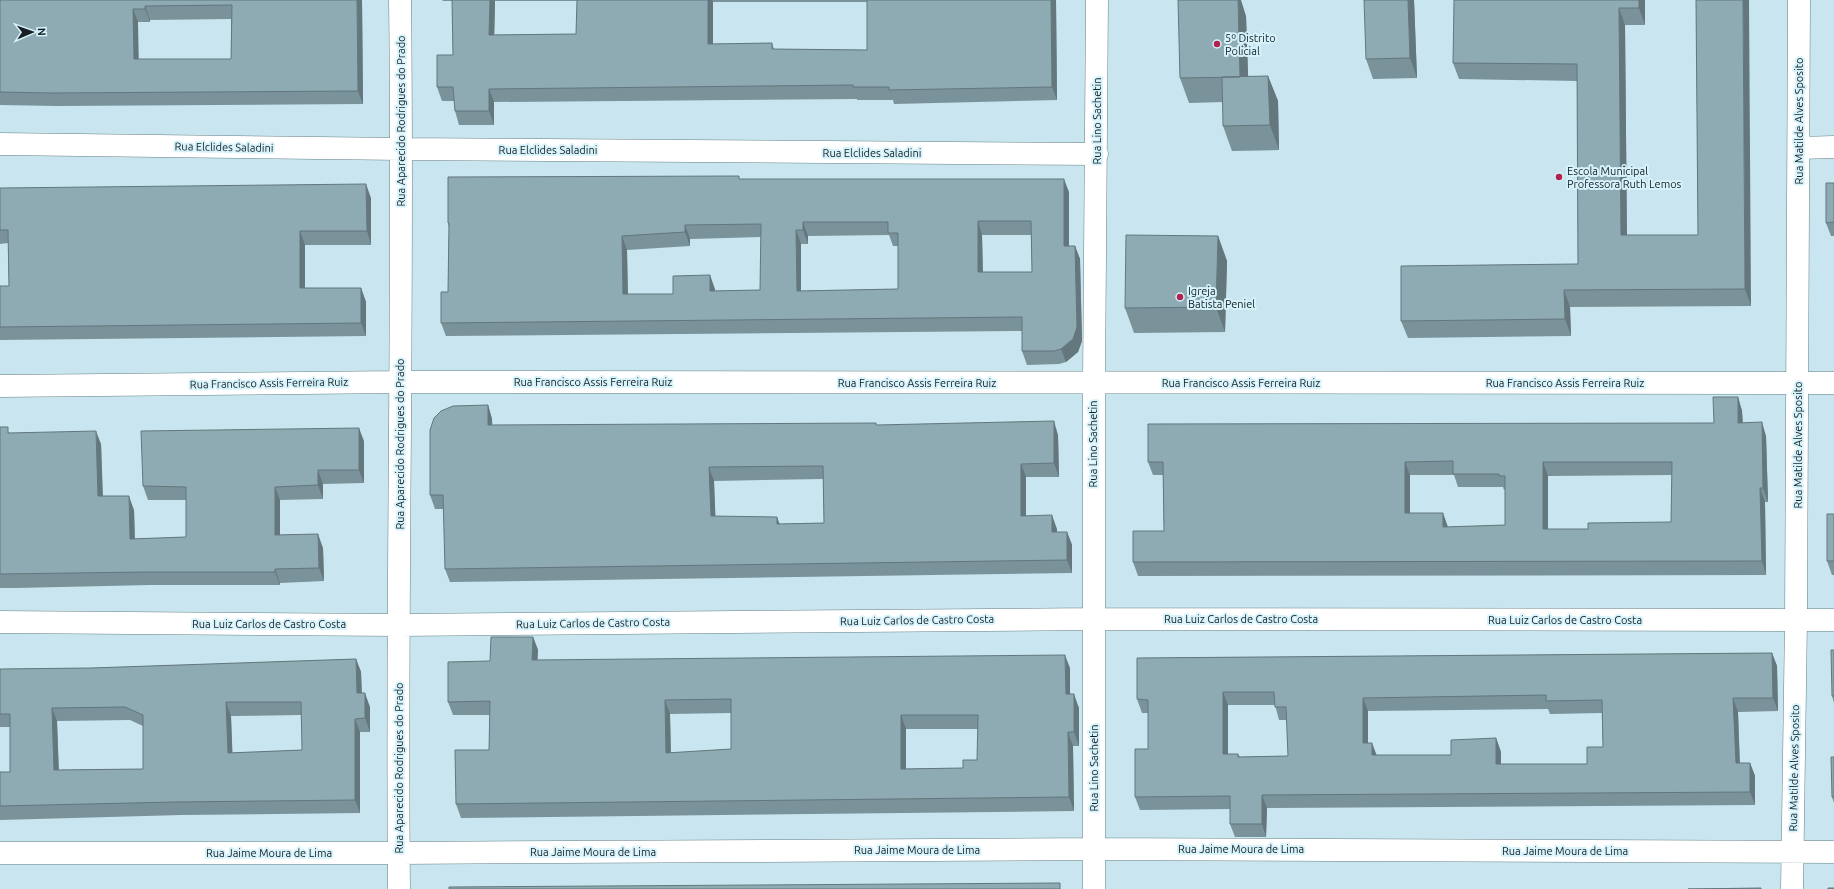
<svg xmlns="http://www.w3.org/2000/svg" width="1834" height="889" font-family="Ubuntu,sans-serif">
	<rect width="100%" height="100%" fill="#c9e5ef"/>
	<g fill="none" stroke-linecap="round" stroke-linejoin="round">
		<defs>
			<path id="minor" d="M0,144L402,149L1097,154
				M1799,148L1834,147
				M0,386L400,382L1834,383
				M0,622L399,625L1093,619L1834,620
				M0,853H399L1094,849L1834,852
				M399,889C396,593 404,296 400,0
				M1094,889V383L1097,0
				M1792,889L1796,621L1799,0"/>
		</defs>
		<use href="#minor" stroke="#658088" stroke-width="23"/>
		<use href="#minor" stroke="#fff" stroke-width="22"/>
	</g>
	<path fill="#7a9299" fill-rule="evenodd" d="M0,0H362L363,104L57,106L0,105ZM231,19V59H138V22H150V20Z
		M442,0H1056L1057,100L894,104L893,100H857V99L494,102V125H459L455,111L454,101H442L437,87L453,55L452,1H443ZM495,1H577L576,34L494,35ZM713,2H867V50L774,49L772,43L713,44Z
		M1414,0L1417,78L1373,79L1366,59Z
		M1645,0V25H1625L1627,235H1698L1696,0L1751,306L1570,307L1571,336L1408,338L1401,321L1578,264L1577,81L1459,79L1453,63Z
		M1246,16L1248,77L1268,76L1278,101L1279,150L1232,151L1223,126V102L1189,103L1180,78Z
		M740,179L1069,192V246H1075L1080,259L1082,341L1078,352L1066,362L1059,364L1027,365L1022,351V331L446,336L441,323L448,292L449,228L448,223ZM889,235L893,246H898V289L801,291V244H808V236ZM982,235H1031L1032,272H983ZM761,237L760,290L715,291V289L673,294H628L627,250L690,246V239Z
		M1834,183V236H1831L1826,223Z
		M0,188L371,198V245H305V288H361L366,302V336L0,340V286H9L8,243L0,244Z
		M1218,236L1227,261L1225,332L1134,333L1125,308Z
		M1738,397L1742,411L1743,423L1766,436L1768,502H1765L1766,575L1138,576L1133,562L1164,531L1163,475H1153L1148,462L1714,423ZM1410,475H1454L1458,487H1503L1504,490L1505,489V525L1448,527L1410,513ZM1672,475L1671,522L1588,529H1548V476Z
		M488,405L492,419V425H877L1058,435L1059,477H1026V516L1057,529V532H1067L1072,545V573L450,582L445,569L444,509H435L430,495ZM823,479L824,523L780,524L715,516L714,481Z
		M0,427L10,433L101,444L103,496L134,510L135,539L186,537V500H148L143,486L364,441V483L323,484V499L280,500V535L323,548L324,581L280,583V585H150L16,588H0Z
		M1834,514V575H1832L1827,561Z
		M533,637L538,650L537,660L1070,668V694L1079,708V746H1073L1074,811L461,818L456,804L489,750L490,715H453L448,702L490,661ZM731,713V749L671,753L670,714ZM906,729H978L977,760L963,768L906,769Z
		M1834,650V703L1832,696Z
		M1772,653L1777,666L1778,711L1738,712L1740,763H1750L1755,776V805L1267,808L1266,837H1235L1230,824V809L1140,810L1135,797L1148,749V713H1142L1137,699V658ZM1228,705H1275L1279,720H1287L1288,756L1240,757L1238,754H1228ZM1548,709L1550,714L1602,713L1603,747L1587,764H1501V752L1496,738L1451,755H1376L1368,743V711Z
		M356,659L361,672L362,693L370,707V732H360V813L181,815L0,820V772H10V727H0V669L91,668ZM302,715V750L232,753L231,716ZM130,720L143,726V769L59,770L57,721Z
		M1834,757V803L1832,797Z"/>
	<path fill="#63777d" d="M357,0H362L363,104L358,91Z
		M490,0H494L495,1L494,48L489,35Z
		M708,0H712L713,2V57L708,44Z
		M1051,0H1056L1057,100L1052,87Z
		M1238,0H1241L1246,16L1249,101L1240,77Z
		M1408,0H1414L1417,78L1410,58Z
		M1639,0H1645V25L1639,8Z
		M1743,0H1749L1751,306L1745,289Z
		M145,6L150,20V22L145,9Z
		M1619,8L1625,25L1627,252L1621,235Z
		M133,9L138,22L139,73L134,59Z
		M1268,76L1278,101L1279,150L1270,125Z
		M489,89L494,102V125L489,111Z
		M1064,179L1069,192V259L1064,246Z
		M366,184L371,198V245L367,231Z
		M978,221L982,235L983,285L978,272Z
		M803,222L808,236V244L803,230Z
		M685,225L690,239V246L685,232Z
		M796,230L801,244V305L797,291Z
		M300,231L305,245V301L300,288Z
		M622,236L627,250L628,308L623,294Z
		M1218,236L1227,261L1225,332L1216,307Z
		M1075,246L1080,259L1082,341L1078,352L1066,362L1061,349Z
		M710,275L715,289V305L710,291Z
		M361,288L366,302V336L361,323Z
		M1564,290L1570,307L1571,336L1565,319Z
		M1738,397L1742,411L1743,436L1738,423Z
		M488,405L492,419L493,438L488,425Z
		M1054,421L1058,435L1059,477L1054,463Z
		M1762,422L1766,436L1768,502L1763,488Z
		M359,428L364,441V483L359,470Z
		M96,431L101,444L103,510L98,496Z
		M1405,462L1410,475V527L1405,513Z
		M1543,462L1548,476V542L1543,529Z
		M1021,464L1026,477V530L1021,516Z
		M709,467L714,481L716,530L711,516Z
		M318,470L323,484V499L318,485Z
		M275,487L280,500V549L275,535Z
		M1760,488L1765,502L1766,575L1762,561Z
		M129,496L134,510L135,552L130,539Z
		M1443,513L1448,527H1443Z
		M1052,515L1057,529V545L1052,532Z
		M777,517L782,530L777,524Z
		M1067,532L1072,545V573L1067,560Z
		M318,534L323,548L324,581L319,568Z
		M275,569L280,583V585L275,572Z
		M533,637L538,650L537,674L532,660Z
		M1772,653L1777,666L1778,711L1773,698Z
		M1065,655L1070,668V708L1066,694Z
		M356,659L361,672L362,707L357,693Z
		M1223,692L1228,705V767L1223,754Z
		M365,693L370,707V732L365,718Z
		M1074,694L1079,708V746L1074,732Z
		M1363,698L1368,711V756L1363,743Z
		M1733,698L1738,712L1740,776L1736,763Z
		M665,700L670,714L671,766L666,753Z
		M226,702L231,716L233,766L228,753Z
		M52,708L57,721L59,783L54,770Z
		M901,715L906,729V782L901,769Z
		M355,719L360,732V813L355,800Z
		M1068,732L1073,746L1074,811L1069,797Z
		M1496,738L1501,752V777L1496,764Z
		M1372,743L1377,756L1372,755Z
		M1750,763L1755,776V805L1750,792Z
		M1262,795L1267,808L1266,837L1262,824Z"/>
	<path fill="#8eaab2" stroke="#63777d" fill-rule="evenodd" d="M0,0H357L358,91L52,93L0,92ZM232,5L231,59H134L133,9H145V6Z
		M452,0H490L489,35L576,34L577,0H708V44L772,43V49L867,50V0H1051L1052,87L889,90V87H853V85L489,89V111H455L453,87H437V55H453Z
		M1178,0H1238L1240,77L1180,78Z
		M1364,0H1408L1410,58L1366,59Z
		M1454,0H1639V8H1619L1621,235H1698L1696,0H1743L1745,289L1564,290L1565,319L1401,321V266L1578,264L1577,64L1453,63Z
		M1268,76L1270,125L1223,126L1222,77Z
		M739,176V179H1064V246H1075L1077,327L1073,339L1061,349L1054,351H1022V317L441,323V292H448L449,223H448V177ZM978,221H1031L1032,272H978ZM803,222H888V233H898V289L797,291L796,230H803ZM761,224L760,290L710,291V275L673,276V294H623L622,236L685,232V225Z
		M1826,183H1834V222L1826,223Z
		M366,184L367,231H300V288H361V323L0,327V286H9L8,230H0V188Z
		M1126,235L1218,236L1216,307L1125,308Z
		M1713,397H1738V423L1762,422L1763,488H1760L1762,561L1133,562V531H1164L1163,462H1148V424L1714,423ZM1453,461V474H1499V476H1505V525L1443,527V513H1405V462ZM1543,462H1672L1671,522L1588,523V529H1543Z
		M488,405V425L876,423V425L1054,421V463L1021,464V516L1052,515V532H1067V560L445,569L443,495H430V430L434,418L441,411L453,406ZM823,466L824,523L777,524V517L711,516L709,467Z
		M0,427H8V433L96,431L98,496H129L130,539L186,537V487L143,486L141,431L359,428V470H318V485L275,487V535L318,534L319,568L275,569V572H145L0,574Z
		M1827,514H1834V561H1827Z
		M491,637H533L532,660L1065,655L1066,694H1074V732H1068L1069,797L456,804L455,750H489L490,701L448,702V662L490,661ZM731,699V749L666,753L665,700ZM901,715H978L977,760H963V768L901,769Z
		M1831,650H1834V696H1832Z
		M1772,653L1773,698H1733L1736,763H1750V792L1262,795V824H1230V796L1135,797V749H1148V700L1137,699V658ZM1223,692H1274L1275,707H1286L1288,756L1238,757V754H1223ZM1546,695V701L1602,700L1603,747H1587V764H1496V738L1451,740V755H1372V743H1363V698Z
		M356,659L357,693H365V718L355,719V800L176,802L0,806V772H10V714H0V669L91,668ZM226,702H301L302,750L228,753ZM125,707L143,715V769L54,770L52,708Z
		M1831,757H1834V797H1832Z
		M1060,883V889H449V887Z
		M1761,888V889H1688Z
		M1828,888H1834V889H1828Z"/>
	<g fill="#b2214e" stroke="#d6f3fc" stroke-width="1.5">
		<circle cx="1217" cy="44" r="4"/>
		<circle cx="1559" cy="177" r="4"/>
		<circle cx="1180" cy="297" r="4"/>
	</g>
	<g text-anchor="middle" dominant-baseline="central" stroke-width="4" stroke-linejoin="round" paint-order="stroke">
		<g font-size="11" fill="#162024" stroke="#d6f3fc" text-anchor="start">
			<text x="1225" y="38">5º Distrito<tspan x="1225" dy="13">Policial</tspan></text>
			<text x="1567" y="171">Escola Municipal<tspan x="1567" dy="13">Professora Ruth Lemos</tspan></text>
			<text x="1188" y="291">Igreja<tspan x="1188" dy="13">Batista Peniel</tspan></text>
		</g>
		<g font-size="11" fill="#162024" stroke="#d6f3fc">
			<text transform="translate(401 121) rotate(-90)">Rua Aparecido Rodrigues do Prado</text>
			<text transform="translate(1097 121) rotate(-90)">Rua Lino Sachetin</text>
			<text transform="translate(1799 121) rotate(-90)">Rua Matilde Alves Sposito</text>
			<text transform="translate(224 147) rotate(1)">Rua Elclides Saladini</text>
			<text x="548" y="150">Rua Elclides Saladini</text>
			<text x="872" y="153">Rua Elclides Saladini</text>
			<text x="593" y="382">Rua Francisco Assis Ferreira Ruiz</text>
			<text transform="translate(269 383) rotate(-1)">Rua Francisco Assis Ferreira Ruiz</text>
			<text x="917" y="383">Rua Francisco Assis Ferreira Ruiz</text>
			<text x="1241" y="383">Rua Francisco Assis Ferreira Ruiz</text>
			<text x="1565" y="383">Rua Francisco Assis Ferreira Ruiz</text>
			<text transform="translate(400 444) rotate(-90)">Rua Aparecido Rodrigues do Prado</text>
			<text transform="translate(1093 444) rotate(-90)">Rua Lino Sachetin</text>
			<text transform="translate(1798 445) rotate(-90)">Rua Matilde Alves Sposito</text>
			<text x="1241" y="619">Rua Luiz Carlos de Castro Costa</text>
			<text transform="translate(917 620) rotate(-1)">Rua Luiz Carlos de Castro Costa</text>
			<text x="1565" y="620">Rua Luiz Carlos de Castro Costa</text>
			<text transform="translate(593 623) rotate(-1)">Rua Luiz Carlos de Castro Costa</text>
			<text x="269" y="624">Rua Luiz Carlos de Castro Costa</text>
			<text transform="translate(399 768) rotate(-90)">Rua Aparecido Rodrigues do Prado</text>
			<text transform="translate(1094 768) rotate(-90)">Rua Lino Sachetin</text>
			<text transform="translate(1794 768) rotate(-89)">Rua Matilde Alves Sposito</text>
			<text x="1241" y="849">Rua Jaime Moura de Lima</text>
			<text x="917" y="850">Rua Jaime Moura de Lima</text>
			<text x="1565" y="851">Rua Jaime Moura de Lima</text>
			<text x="593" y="852">Rua Jaime Moura de Lima</text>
			<text x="269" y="853">Rua Jaime Moura de Lima</text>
		</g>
	</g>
	<g transform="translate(32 32) rotate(88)" stroke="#d6f3fc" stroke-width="3" paint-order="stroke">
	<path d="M0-3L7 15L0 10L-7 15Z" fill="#162024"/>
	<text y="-6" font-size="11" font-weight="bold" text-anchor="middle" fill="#162024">N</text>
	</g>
</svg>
